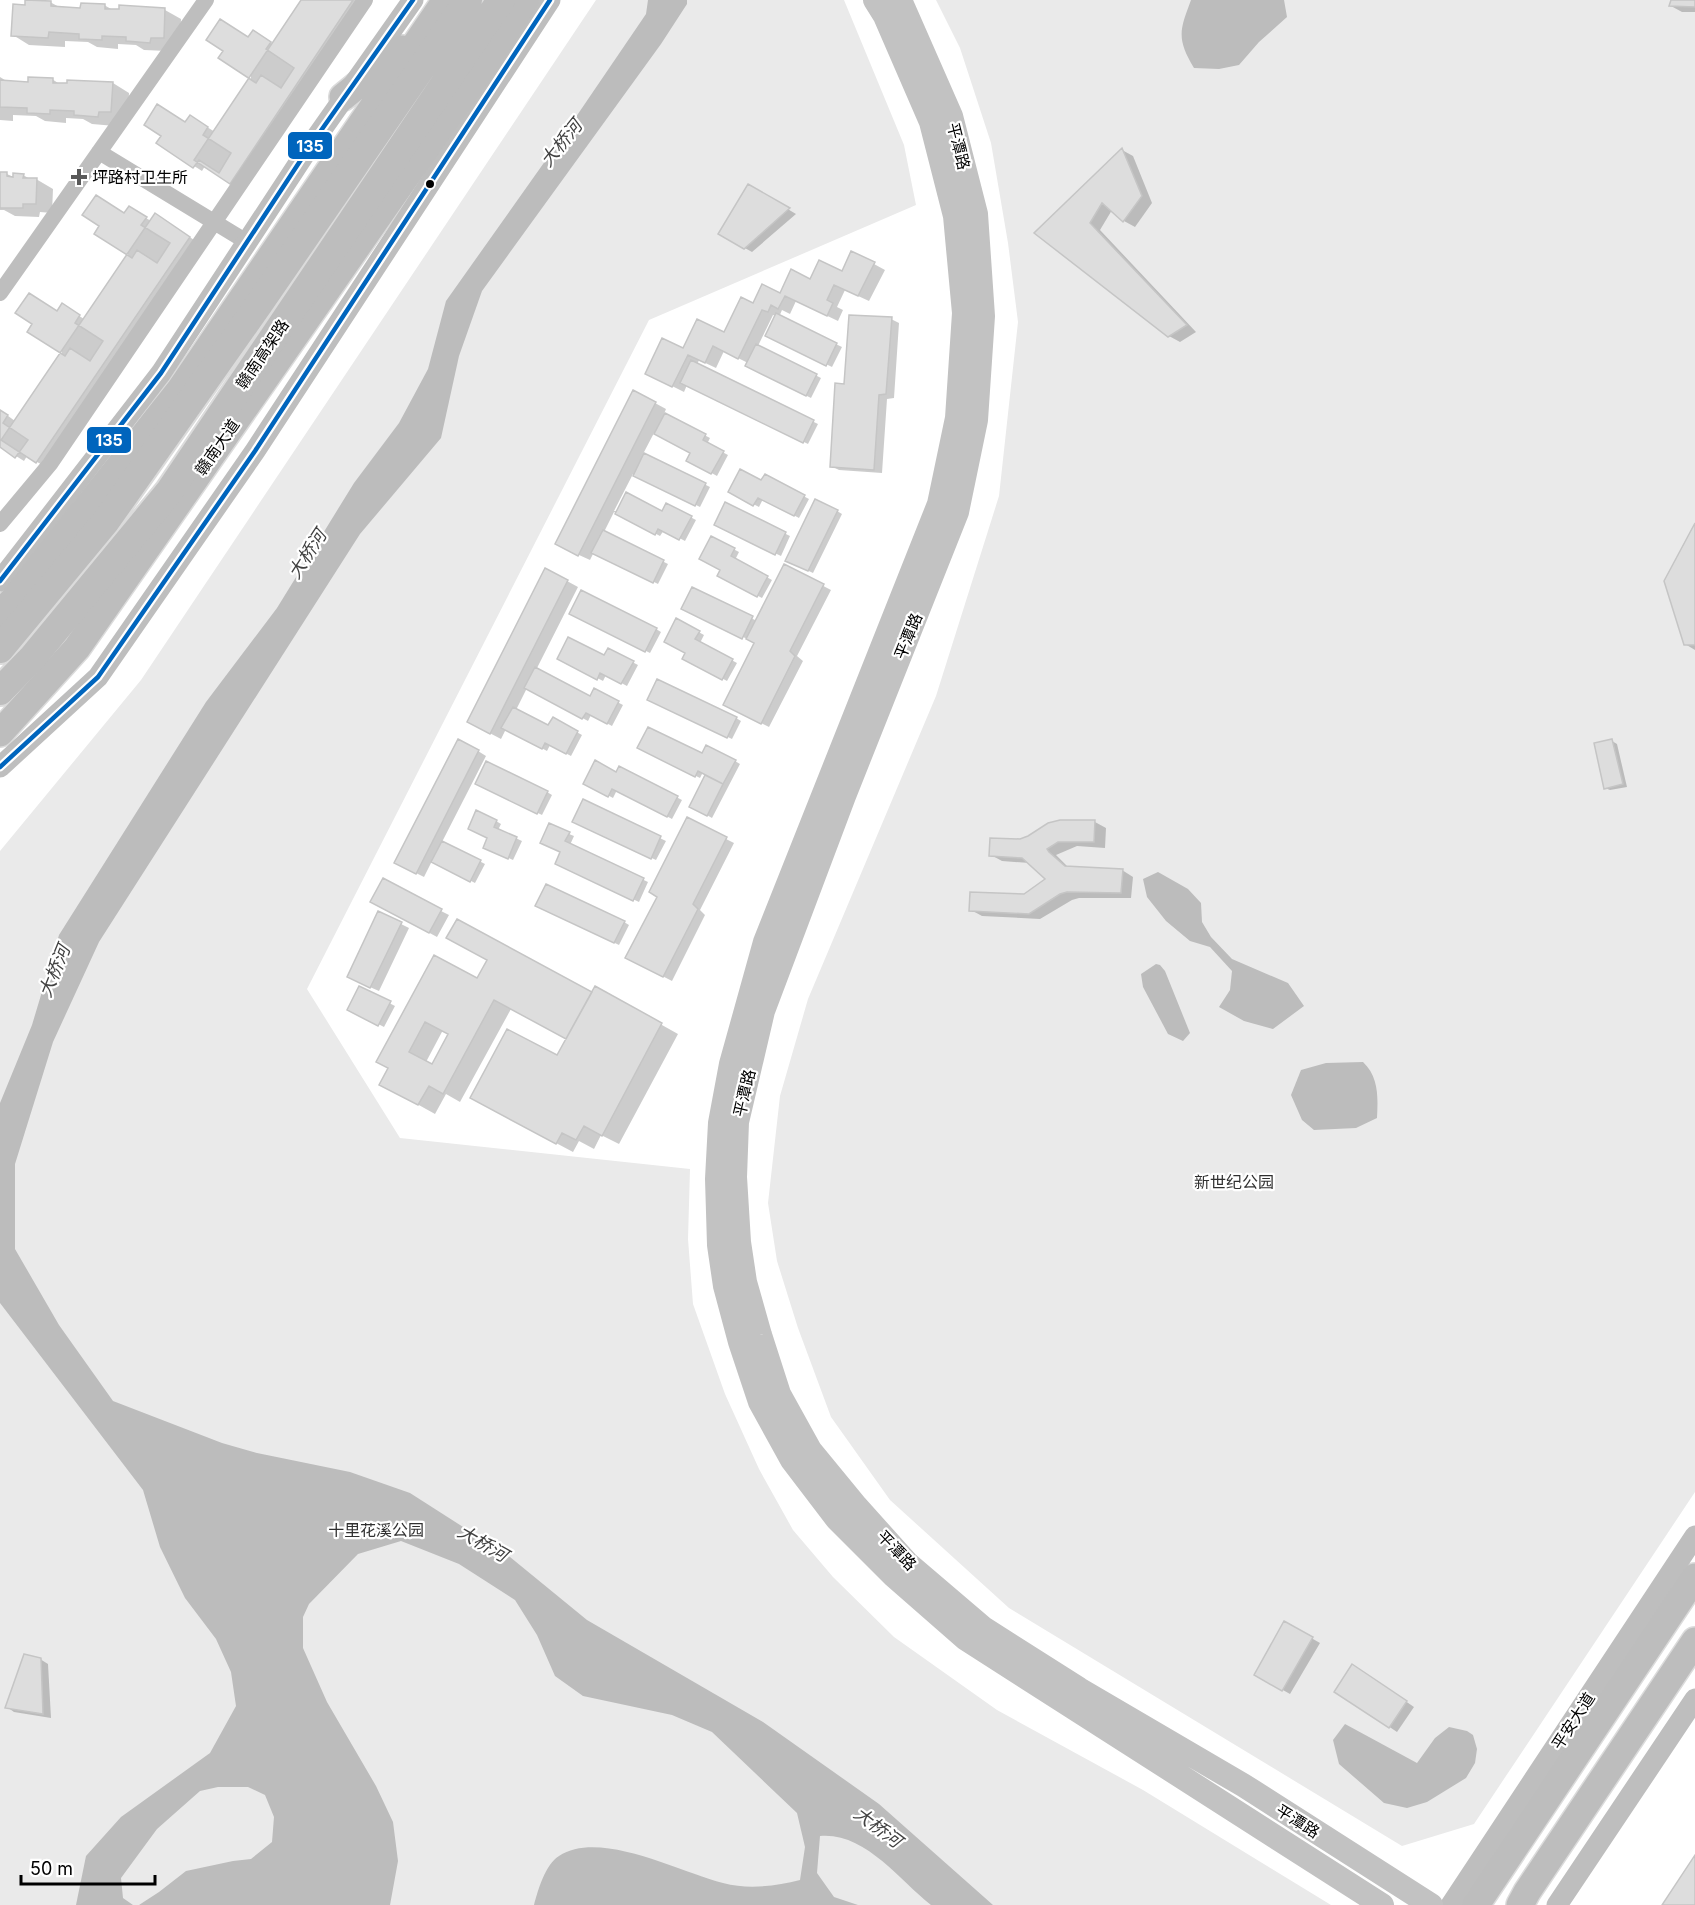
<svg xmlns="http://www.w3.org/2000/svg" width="1695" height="1905" font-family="Inter,'Noto Sans SC',sans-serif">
	<rect width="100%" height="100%" fill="#fff"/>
	<path fill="#eaeaea" d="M596,0H844L904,145L916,205L649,320L307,989L400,1138L690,1169L688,1239L693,1304L725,1394L759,1469L793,1530L833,1577L894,1637L997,1710L1143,1790L1331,1905H0V851L141,680Z
		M936,0H1695V1492L1474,1824L1402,1846L1009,1608L890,1500L831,1417L798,1328L777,1261L768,1203L780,1096L808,999L936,696L999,496L1018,322L1008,243L991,143L960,48Z"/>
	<path fill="#bcbcbc" d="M648,0H687V4L661,44L482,291L459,356L441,438L360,534L99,942L53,1042L15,1164V1249L59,1325L113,1401L222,1443L257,1453L350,1472L410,1493L510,1557L587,1620L763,1722L879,1804L993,1905H931C899,1880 865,1832 820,1836L817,1873L834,1897L858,1905H534C538,1890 545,1865 559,1856C600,1829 679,1872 723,1883C749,1890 775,1886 800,1880L805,1847L797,1813L712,1732L672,1715L583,1696L555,1676L537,1635L515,1600L459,1564L401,1541L358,1554L309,1604L303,1617V1648L327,1702L376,1786L393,1822L398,1861L390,1905H139L159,1892L186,1871L233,1861L251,1859L272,1842L274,1817L265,1795L248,1787H218L200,1791L157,1829L121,1878L123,1898L133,1905H76L86,1856L121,1817L210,1753L236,1706L231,1672L216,1639L185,1598L160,1547L143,1490L0,1303V1103L32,1025L59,935L206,702L277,608L354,483L399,423L428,369L446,301L565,133L646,14Z
		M1191,0H1284L1287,17L1259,42L1239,65L1219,69L1194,68C1176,38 1180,30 1191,0Z
		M1158,872L1188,889L1201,903L1202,922L1211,937L1232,959L1288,983L1304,1006L1273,1029L1244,1021L1219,1007L1230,990L1232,971L1210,947L1190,941L1166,921L1147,897L1143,879Z
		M1156,964L1160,965L1165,971L1190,1033L1183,1041L1168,1034L1143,987L1141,974Z
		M1363,1062C1379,1077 1378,1098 1377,1118L1356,1128L1314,1130L1302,1120L1291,1095L1301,1070L1326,1063Z
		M1345,1724L1417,1763L1435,1738L1449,1727L1467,1731L1473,1735L1477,1749L1475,1763L1466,1778L1427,1802L1407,1808L1384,1803L1339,1764L1333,1740Z"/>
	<path fill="#0003" fill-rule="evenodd" d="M303,0H363L238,187L205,166L202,171L158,143L199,122L215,132L251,78L249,39L260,36L276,47Z
		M1673,0H1695V12H1682L1671,6Z
		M50,2L61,8L82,9L104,5L113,10H165L181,19L180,47L167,51L144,50L136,45L118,44V49L97,47L88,42L65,41V47L29,45L13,35L26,6Z
		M0,77L8,82L30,83L52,79L61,85L113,83L129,93L128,121L115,126L92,124L83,119L66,118V123L45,121L36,116L13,115V121L0,120Z
		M1122,150L1133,156L1152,203L1135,227L1124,221L1112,210L1100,230L1196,332L1180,342L1169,336L1036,233Z
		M7,174L15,178L23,175L30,179H36L53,189L52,213L40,212L39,217L15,216L4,210H0V179Z
		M749,186L796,214L752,252L720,234Z
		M129,208L151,221L163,219L197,242L44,466L27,456L24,461L0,446V410L15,421L62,352L57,312L70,310L84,319L128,254L124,215Z
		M874,264L885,270L869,301L845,290L837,307L843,310L838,321L796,301L790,314L782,310L779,317L842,347L832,367L772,338L776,316L773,315L758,346L821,378L811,398L751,368L748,363L724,351L716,368L699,360L697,365L818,424L808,444L687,385L684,392L658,379L684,350L724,334L754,305L811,281Z
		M891,319L899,323L894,398L887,399L882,473L839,470L831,466L846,385Z
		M655,403L666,409L664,414L710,438L707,444L728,455L717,476L688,460L692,453L654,433L643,454L710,487L700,507L633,474L614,511L663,513L667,505L696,520L685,541L664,530L660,536L614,512L604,532L668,564L658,584L594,552L590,560L568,550Z
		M765,476L809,499L799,518L763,499L759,507L730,492L762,482Z
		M725,504L790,536L781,556L720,527Z
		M837,511L842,514L813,573L792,563Z
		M1695,526V650L1685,644Z
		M712,538L739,552L735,560L772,580L762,598L719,576L722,570Z
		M785,566L831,590L797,656L803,661L769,727L732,708L756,643L687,611L692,589L757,621Z
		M567,581L578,587L536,670L590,698L594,690L623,705L612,726L591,715L588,721L527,688L516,710L549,727L553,719L582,735L571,756L550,745L547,751L506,729L501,739L480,728Z
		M576,616L656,629L661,632L650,653Z
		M677,620L704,635L700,643L737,663L727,681L684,658L687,652Z
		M609,650L638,665L627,686L606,675L603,681L559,658L605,657Z
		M654,702L736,718L741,721L732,739Z
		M1612,741L1617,744L1627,787L1610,790L1605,788Z
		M644,750L702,755L735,761L740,764L712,818L691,806L707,775L703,772L700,778Z
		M478,751L486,756L442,842L485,864L475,883L432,861L424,877L404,867Z
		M619,768L682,800L672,819L617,790L613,798L585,783L616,774Z
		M482,786L547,792L552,795L542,815Z
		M583,801L666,841L656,860L578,824Z
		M496,821L501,824L498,830L522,841L513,860L485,847Z
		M1095,822L1106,828L1105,848L1077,846L1056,855L1069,868L1122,870L1133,877L1131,898H1079L1072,900L1040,919L982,916L971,910L1024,896L1048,879L1030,863L1002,861L991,855L1020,841Z
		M569,834L574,836L570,845L648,882L639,902L562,866V852L547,845Z
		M726,839L734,843L700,910L705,915L672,981L635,962Z
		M380,906L441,911L449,915L437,937Z
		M542,908L624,922L629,925L619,945Z
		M401,924L409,928L379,991L356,981Z
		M435,957L477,980L592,994L596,988L678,1034L619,1144L601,1135L594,1149L579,1141L573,1152L488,1107L558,1057L568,1039L511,1009L460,1102L446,1094L435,1114L381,1084ZM443,1030L450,1034L433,1066L426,1062Z
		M360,988L395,1006L384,1027L349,1009Z
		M1285,1623L1320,1643L1290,1694L1256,1675Z
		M40,1659L48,1664L51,1718L14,1712L7,1707Z
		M1360,1670L1414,1707L1397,1732L1336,1691Z"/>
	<path fill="#ddd" stroke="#c5c5c5" stroke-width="1.5" fill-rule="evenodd" d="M25,0L51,1V6L80,8L81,3L105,4V9H119V5L165,8L164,38H151L150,43L126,41V37L102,36V40L79,39V34L49,32L48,38L11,36L13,4L25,5Z
		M301,0H353L230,184L194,160Z
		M1671,0H1695V7L1669,6Z
		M220,19L248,37L253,30L271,42L266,49L294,68L281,88L261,75L256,83L218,58L223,51L206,40Z
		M28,77L53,78V83H67V80L113,82L111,112H99L98,117L74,115V111L50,110V114L27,113V108L0,107V80L28,82Z
		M157,104L185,122L190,115L208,127L203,135L231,153L219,173L199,160L193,168L156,143L161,136L144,125Z
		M1122,148L1142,196L1123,222L1102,203L1090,223L1187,325L1168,337L1034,233Z
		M0,172H7V176L13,177V173L24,174L23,178H37L36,204H23V208H0Z
		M748,184L790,208L744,249L718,234Z
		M96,195L124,213L129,206L147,217L141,225L170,243L157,263L137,250L132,258L94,234L99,226L82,215Z
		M155,213L190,237L36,463L1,440Z
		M851,251L875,262L858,296L834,285L827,300L833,303L827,316L785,296L778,309L771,305L768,312L762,310L738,359L713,346L705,363L688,355L672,387L645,374L662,338L683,348L697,319L724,332L741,297L753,303L762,284L780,293L791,269L810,279L819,260L842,271Z
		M29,293L57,311L62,303L80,315L75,323L103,341L90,361L70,348L65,356L27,332L32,324L15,313Z
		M776,313L837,343L826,366L765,336Z
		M849,315L892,317L886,394L879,395L874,470L830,467L835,383L844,384Z
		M756,344L817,374L806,396L745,366Z
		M691,360L814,420L803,443L680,383Z
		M633,390L656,402L578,556L555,544Z
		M0,410L8,415L3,423L28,440L15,458L0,447Z
		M665,413L706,434L703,440L724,451L711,474L686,461L690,453L654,434Z
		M644,453L706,483L695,506L633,476Z
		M740,469L761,480L765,474L805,495L794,516L758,498L753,506L728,492Z
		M626,492L662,511L666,503L692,516L679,540L658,529L655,535L615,514Z
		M815,499L838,510L808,571L785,561Z
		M725,502L786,532L775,555L714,525Z
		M1695,523V645H1684L1664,581Z
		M603,530L664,560L653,583L591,553Z
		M711,536L735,548L731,556L768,576L757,597L717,576L720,570L699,559Z
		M784,564L824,584L790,651L795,656L761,724L723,705L754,643L746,639Z
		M545,568L568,580L490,734L467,722Z
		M692,587L753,616L742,639L681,609Z
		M581,590L657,628L645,652L569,614Z
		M676,618L700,631L695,639L733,659L722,680L682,659L685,653L664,642Z
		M568,637L604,655L608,648L634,661L621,684L600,673L597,680L557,659Z
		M535,667L590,696L594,688L619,701L607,724L586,713L582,719L524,688Z
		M657,679L737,717L727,738L647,700Z
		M513,707L548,725L553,717L578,731L566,754L545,743L542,749L501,728Z
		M648,727L702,753L706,745L736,760L723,784L698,771L695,777L637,748Z
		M458,739L479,750L416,874L394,863Z
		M1612,739L1623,784L1604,789L1594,743Z
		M595,760L616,772L619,766L678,796L667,817L612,789L608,797L583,784Z
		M486,761L548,791L537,814L475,784Z
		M705,775L723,784L707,816L689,807Z
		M583,799L661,836L651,859L572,822Z
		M476,810L497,820L494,827L517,837L508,859L483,848L487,838L468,829Z
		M687,817L727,837L693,904L698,909L663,977L625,958L657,897L649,892Z
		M1060,820H1095L1094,842H1058L1047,849L1049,852L1065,866L1123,869L1121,893L1067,892L1060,894L1029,914L969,911L970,892L1024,894L1045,879L1022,858L989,856L990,838L1020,839L1028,836L1048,823Z
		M549,823L570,832L565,841L644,878L633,901L555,864L560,852L540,843Z
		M442,841L481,860L470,882L431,862Z
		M383,878L442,909L429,933L370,902Z
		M546,884L625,921L614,943L535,906Z
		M378,911L402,922L370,988L347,977Z
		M457,919L592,992L566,1039L494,1000L443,1094L429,1086L418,1105L379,1085L388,1068L376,1062L434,955L477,978L487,960L446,938ZM425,1022L448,1034L432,1064L409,1052Z
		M359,986L391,1001L378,1026L347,1010Z
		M595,986L662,1023L602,1136L584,1126L576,1140L562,1133L556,1144L470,1098L507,1029L557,1055Z
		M1284,1621L1313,1637L1282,1691L1254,1675Z
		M24,1654L41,1658L43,1714L5,1708Z
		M1352,1664L1407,1701L1389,1728L1334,1692Z
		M1695,1855V1905H1662Z"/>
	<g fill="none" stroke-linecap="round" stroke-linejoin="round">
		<defs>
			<path id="primary" d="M343,97L402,49
				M0,614L14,599L179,391L446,0
				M0,733L77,648L486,62L525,0
				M1476,1905L1695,1577
				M1520,1905L1527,1892L1695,1641"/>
			<path id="trunk" d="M0,649L106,521L259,304L468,0
				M0,691L33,657L169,492L501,0"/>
		</defs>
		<use href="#primary" stroke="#dbdbdb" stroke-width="30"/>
		<use href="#trunk" stroke="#dbdbdb" stroke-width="32"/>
		<path stroke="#bebebe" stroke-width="16" d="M99,152L247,242
			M0,293L206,0
			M0,524L50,464L365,0"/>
		<path stroke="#bebebe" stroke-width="21" d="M0,581L161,373L308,149L413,0
			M0,767L98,677L255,451L550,0
			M1451,1905L1695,1536
			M1557,1905L1695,1699"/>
		<path stroke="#c2c2c2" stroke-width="24" d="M875,0L885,16L931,122L955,216L964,313L957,418L939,504L765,942L731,1064L720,1123L717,1179L719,1245L725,1286L740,1342L760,1402L792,1460L837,1519L894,1576L966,1639L1382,1905
			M900,0L951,116L976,214L983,316L976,420L957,512L844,796L763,1011L737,1122L735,1177L739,1242L745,1282L760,1335L779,1394L810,1450L856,1506L908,1564L983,1628L1079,1689L1243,1785L1431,1905"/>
		<use href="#primary" stroke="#bdbdbd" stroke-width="27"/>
		<use href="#trunk" stroke="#bdbdbd" stroke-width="28"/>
		<defs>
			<path id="bus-1" d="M0,581L161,373L308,149L413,0
				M0,767L98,677L255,451L550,0"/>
		</defs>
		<use href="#bus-1" stroke="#fff" stroke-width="9"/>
		<use href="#bus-1" stroke="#0065bd" stroke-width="4.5"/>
	</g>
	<path fill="#595959" stroke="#fff" stroke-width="2" d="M76 168h6v6h6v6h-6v6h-6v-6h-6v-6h6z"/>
	<circle fill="#000" stroke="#fff" stroke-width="2" cx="430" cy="184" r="5"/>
	<g text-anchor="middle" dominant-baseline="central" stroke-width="4.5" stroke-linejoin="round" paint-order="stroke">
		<g font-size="16" fill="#000" stroke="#fff">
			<text transform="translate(959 146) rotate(76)">平潭路</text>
			<text transform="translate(262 354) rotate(-56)">赣南高架路</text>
			<text transform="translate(217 447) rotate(-55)">赣南大道</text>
			<text transform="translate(908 636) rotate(-68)">平潭路</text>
			<text transform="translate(744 1093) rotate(-77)">平潭路</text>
			<text transform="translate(897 1550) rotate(46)">平潭路</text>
			<text transform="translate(1573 1721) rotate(-57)">平安大道</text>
			<text transform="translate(1298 1821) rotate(32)">平潭路</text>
		</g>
		<g font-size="16" fill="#000" stroke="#fff" text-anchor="start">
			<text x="92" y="177">坪路村卫生所</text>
		</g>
		<g font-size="16" fill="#303030" stroke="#fff">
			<text x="1234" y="1182">新世纪公园</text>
			<text x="376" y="1530">十里花溪公园</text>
		</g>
		<g font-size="18" font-style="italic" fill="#414141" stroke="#fff">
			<text transform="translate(561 143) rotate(-51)">大桥河</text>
			<text transform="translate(307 554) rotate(-57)">大桥河</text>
			<text transform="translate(54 971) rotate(-68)">大桥河</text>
			<text transform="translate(483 1543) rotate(30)">大桥河</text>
			<text transform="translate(878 1827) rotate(37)">大桥河</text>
		</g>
	</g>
	<g stroke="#fff" stroke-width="2">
		<rect x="287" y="131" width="46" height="29" rx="6" fill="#0065bd"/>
		<rect x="86" y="426" width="46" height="28" rx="6" fill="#0065bd"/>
	</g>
	<g font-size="16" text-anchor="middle" font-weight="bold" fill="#fff">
		<text x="310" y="152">135</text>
		<text x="109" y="446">135</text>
	</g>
	<path d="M21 1875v9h134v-9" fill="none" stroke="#000000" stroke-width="3"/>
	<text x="30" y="1875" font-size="18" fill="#000000" stroke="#ffffff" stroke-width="4.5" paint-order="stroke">50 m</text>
</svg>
